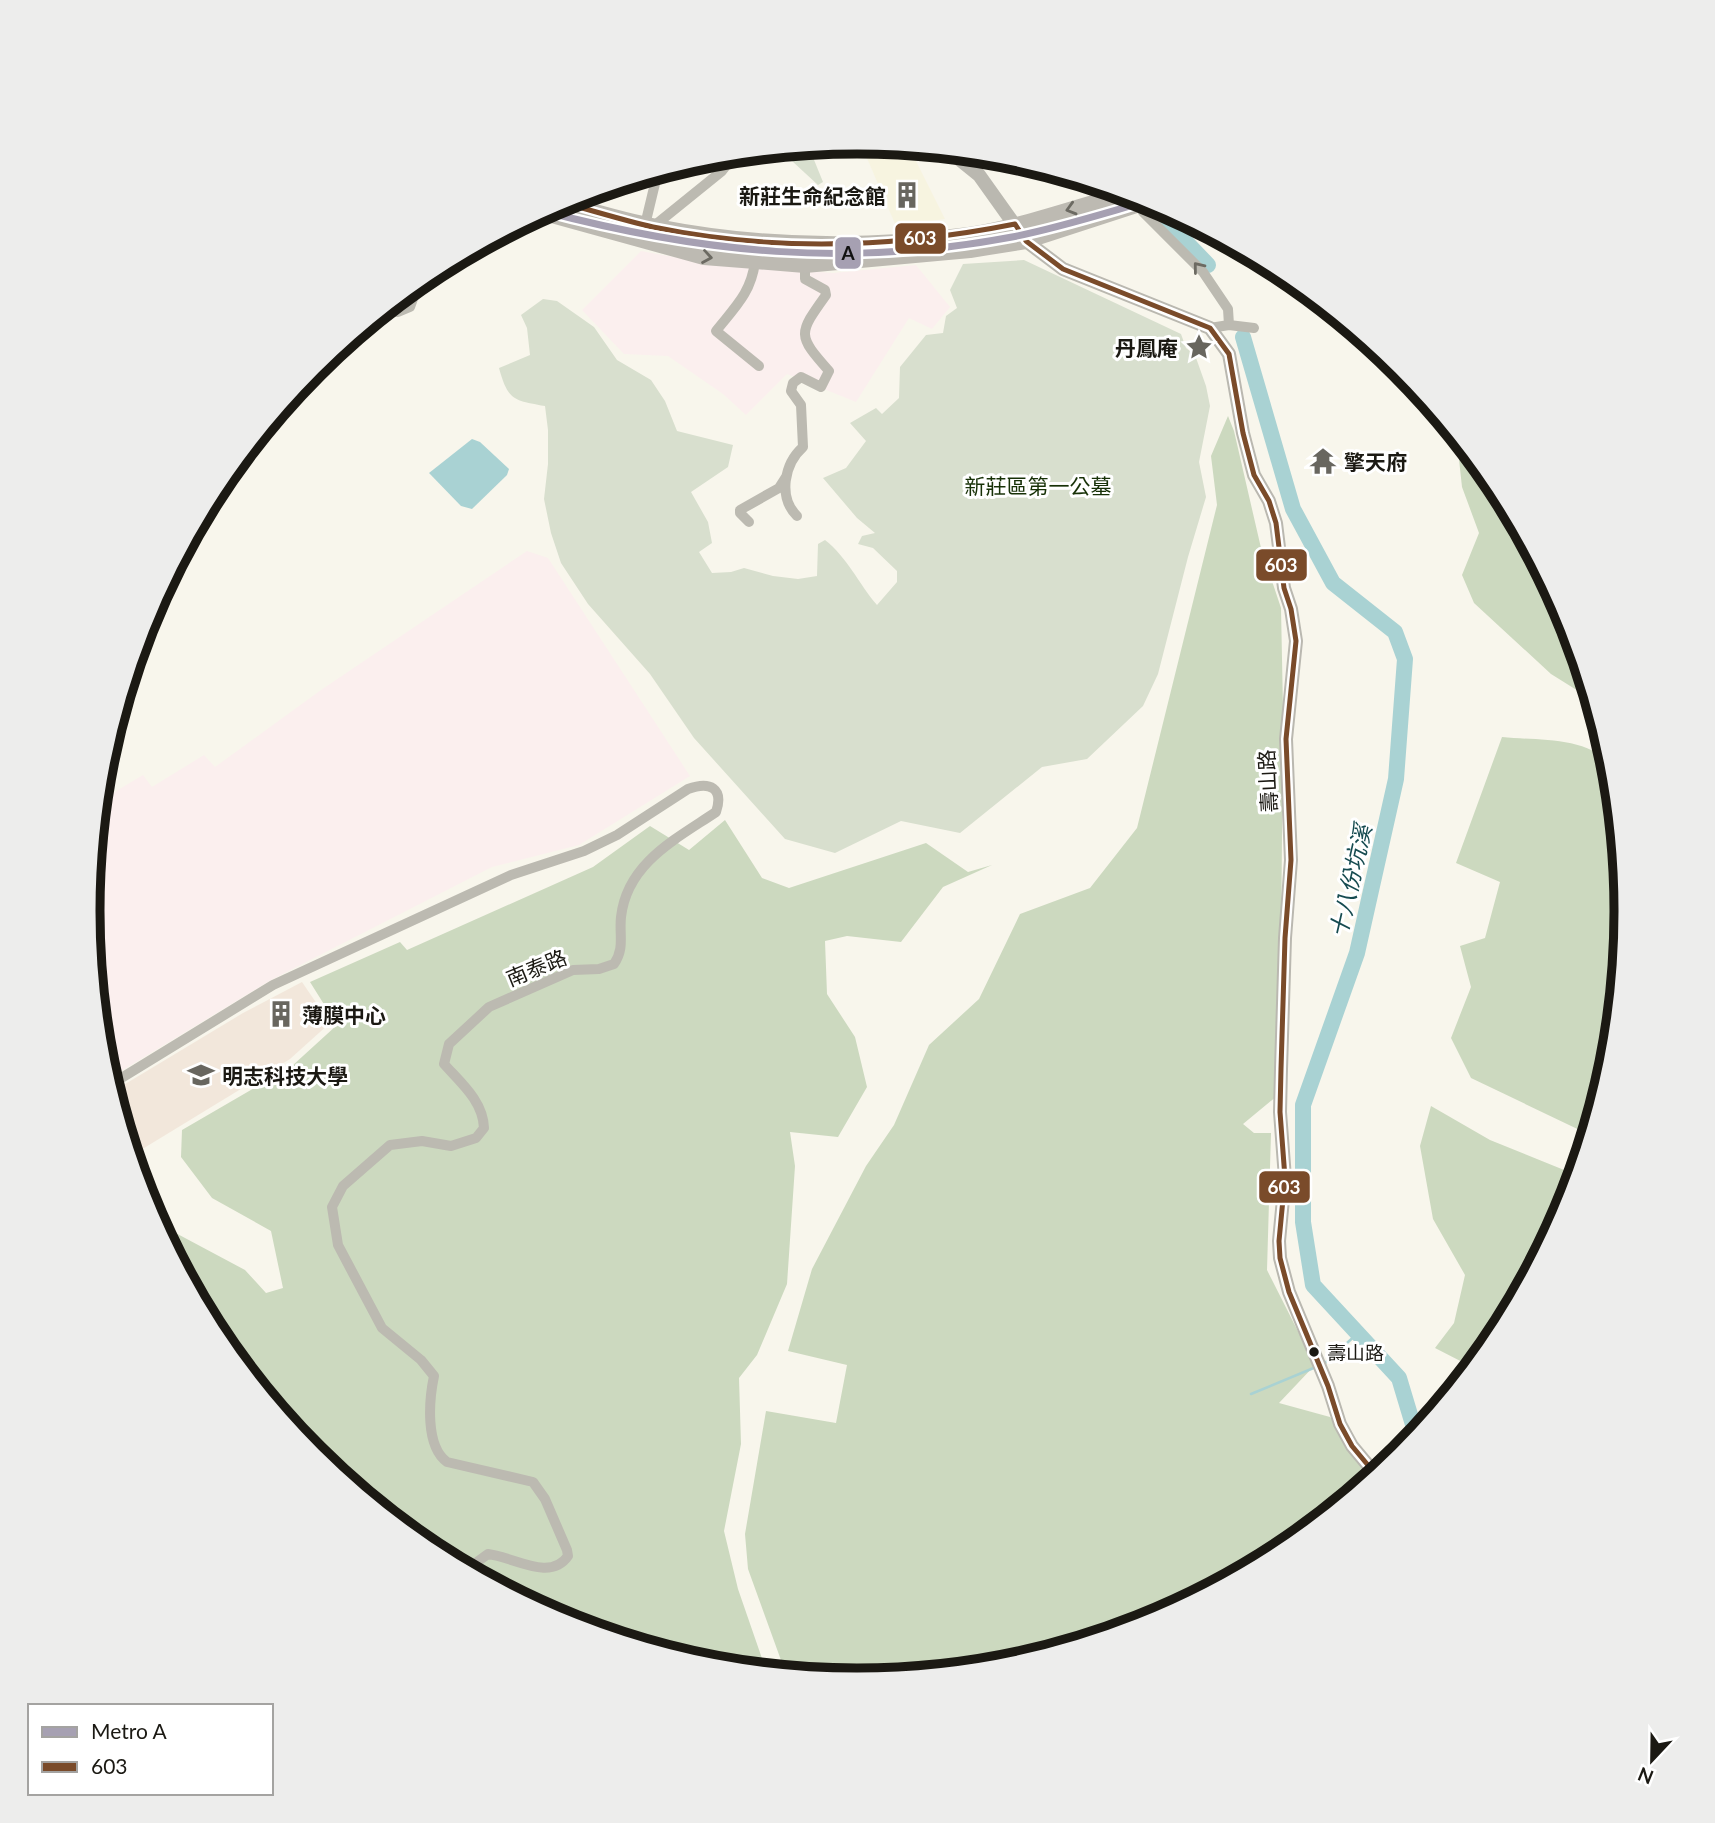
<svg xmlns="http://www.w3.org/2000/svg" width="1715" height="1823" font-family="Lato,'Noto Sans TC',sans-serif">
	<rect width="100%" height="100%" fill="#f8f6ec"/>
	<path fill="#f7f4e0" d="M897,145L909,147L945,219L896,226L867,158Z"/>
	<path fill="#fbefee" d="M641,251L712,264L833,273L916,265L950,307L932,329L909,318L856,402L787,374L746,415L723,394L668,356L624,354L582,310Z
		M527,551L548,558L690,776L579,845L492,867L271,980L108,1079L102,1061L88,911L98,802L143,775L152,787L204,755L215,767L321,690Z"/>
	<path fill="#f2e7db" d="M302,982L330,1023L290,1059L131,1156L112,1092L243,1013Z"/>
	<path fill="#d8dfce" d="M818,145L810,150L823,182L818,185L779,149Z
		M1024,260L1181,334L1186,348L1195,355L1206,386L1210,406L1199,462L1206,497L1188,557L1158,674L1143,706L1087,759L1042,767L960,833L901,821L835,853L785,839L694,738L650,674L588,604L561,563L551,533L544,499L548,464V430L545,406C514,400 508,401 499,368L530,355L527,328L521,315L543,299L557,301L594,327L617,360L651,380L665,401L677,431L733,445L728,467L691,492L708,522L712,543L699,552L712,573L731,572L744,568L773,576L798,579L817,576L818,544L825,540C847,557 859,584 877,605L897,582V571L873,548L858,544L862,536L875,533L857,518L823,478L846,468L866,441L850,423L876,408L882,414L899,398L900,367L926,335L943,333L946,316L957,308L950,290L963,264Z"/>
	<path fill="#ccd9bf" d="M1228,416L1234,431L1261,548L1281,608L1283,709L1281,954L1277,1096L1243,1124L1254,1133H1271L1267,1270L1315,1365L1279,1403L1330,1417L1375,1478L1285,1552L1152,1623L1007,1667L857,1681L786,1674L748,1569L745,1534L766,1411L836,1423L847,1365L788,1351L812,1269L866,1166L894,1125L929,1045L979,999L1020,914L1090,888L1137,828L1217,505L1211,456Z
		M1456,432L1498,484L1569,617L1597,708L1583,694L1551,674L1474,603L1462,575L1479,533L1462,487Z
		M1502,737C1538,741 1591,735 1613,769L1627,912L1613,1062L1590,1135L1471,1078L1451,1038L1471,987L1460,946L1485,938L1500,882L1456,863Z
		M725,820L762,878L789,888L926,843L968,872L992,865L943,887L901,942L847,936L825,941L827,994L855,1037L867,1087L838,1137L790,1132L795,1166L787,1284L757,1355L739,1378L741,1444L724,1531L738,1589L767,1673L707,1667L562,1623L429,1552L313,1456L217,1339L155,1222L245,1270L266,1293L283,1288L271,1231L212,1198L181,1157L182,1130L292,1066L337,1025L310,982L400,942L407,950L593,867L650,826L689,850Z
		M1431,1106L1490,1140L1574,1174L1580,1169L1569,1207L1498,1340L1474,1368L1435,1348L1454,1323L1465,1275L1433,1219L1420,1146Z"/>
	<path fill="#a9d2d3" d="M472,439L480,442L509,469L507,475L472,509L461,506L429,473Z"/>
	<g fill="none" stroke-linecap="round" stroke-linejoin="round">
		<path stroke="#a9d2d3" stroke-width="2.5" d="M1325,1363L1358,1333
			M1251,1394L1316,1367"/>
		<path stroke="#a9d2d3" stroke-width="16" d="M1087,180L1100,187
			M1154,216L1185,241L1208,265
			M1243,337L1293,509L1333,583L1395,632L1405,659L1396,779L1357,953L1303,1105V1222L1313,1285L1399,1378L1417,1438"/>
		<path stroke="#bcbab1" stroke-width="10" d="M1149,201L1143,212L1203,272L1228,309L1229,325
			M645,225L658,171
			M654,226L722,171L736,153
			M755,262C751,293 735,307 716,331L759,366
			M382,310L398,312L410,307L420,279
			M1210,328L1229,325L1254,328
			M797,516C778,497 784,464 803,447L801,405L791,391L793,383L801,377L821,387L829,371C797,335 798,334 826,295L825,290L805,279V265
			M749,522L740,513V510L779,488L786,477
			M110,1085L273,985L511,875L584,851L617,835L688,789C710,781 724,788 716,812C676,839 627,863 621,917C619,935 625,948 614,964L599,969L573,970L489,1007L449,1044L444,1064C461,1083 483,1101 484,1128L476,1138L451,1146L422,1141L390,1145L343,1186L332,1207L338,1245L382,1328L421,1360L434,1376C429,1400 425,1446 447,1462L533,1482L545,1499L567,1550L568,1556C550,1582 514,1557 488,1554L477,1562L473,1575"/>
		<path stroke="#bab8b0" stroke-width="14" d="M948,150L979,175L1026,241L1063,269L1210,328L1229,354L1243,433L1254,475L1269,501L1276,523L1284,588L1291,609L1296,641L1286,739L1291,860L1285,938L1281,1069L1280,1112L1285,1178L1279,1241L1280,1258L1289,1292L1328,1386L1340,1424L1352,1446L1377,1476"/>
		<path stroke="#bdbab2" stroke-width="16" d="M560,202C592,211 624,221 657,227C759,247 865,249 969,235C1022,227 1076,207 1128,193
			M541,212L704,257L805,265L970,250L1026,241L1152,200"/>
		<defs>
			<path id="bus-1" d="M560,202C591,210 622,220 653,227C774,252 895,248 1015,224L1026,241L1063,269L1210,328L1229,354L1243,433L1254,475L1269,501L1276,523L1284,588L1291,609L1296,641L1286,739L1291,860L1285,938L1281,1069L1280,1112L1285,1178L1279,1241L1280,1258L1289,1292L1328,1386L1340,1424L1352,1446L1377,1476"/>
		</defs>
		<use href="#bus-1" stroke="#fff" stroke-width="10"/>
		<use href="#bus-1" stroke="#7a4b2a" stroke-width="5"/>
		<defs>
			<path id="metro-1" d="M543,211C702,253 849,268 1012,237C1059,228 1105,213 1151,200"/>
		</defs>
		<use href="#metro-1" stroke="#fff" stroke-width="12"/>
		<use href="#metro-1" stroke="#a6a0b2" stroke-width="7"/>
	</g>
	<defs><path id="oneway-chevron" d="M-2-3.5L2.5 0L-2 3.5" fill="none" stroke-width="1.6" stroke-linecap="round" stroke-linejoin="round" transform="scale(1.75)"/></defs>
	<g stroke="#6c6a62">
		<use href="#oneway-chevron" transform="translate(1071 209) rotate(164)"/>
		<use href="#oneway-chevron" transform="translate(707 257) rotate(9)"/>
		<use href="#oneway-chevron" transform="translate(1198 267) rotate(-129)"/>
	</g>
	<defs>
		<symbol id="building-bare" viewBox="-9 -9 18 18"><path d="M-4-6H4V6H1V3H-1V6H-4ZM-2.5-4.3h1.7v1.8h-1.7ZM.8-4.3h1.7v1.8H.8ZM-2.5-1h1.7V.8h-1.7ZM.8-1h1.7V.8H.8Z" fill="#68665f" stroke="#fff" stroke-width="2.5" paint-order="stroke"/></symbol>
		<symbol id="sight-bare" viewBox="-9 -9 18 18"><path d="M0-6L1.8-2.2L6-1.7L2.9 1.2L3.7 5.4L0 3.3L-3.7 5.4L-2.9 1.2L-6-1.7L-1.8-2.2Z" fill="#68665f" stroke="#fff" stroke-width="2.5" paint-order="stroke"/></symbol>
		<symbol id="temple-bare" viewBox="-9 -9 18 18"><path d="M0-6L5-2H3V0L6.5 2.5H4V6H1.5V3h-3V6H-4V2.5H-6.5L-3 0V-2H-5Z" fill="#68665f" stroke="#fff" stroke-width="2.5" paint-order="stroke"/></symbol>
		<symbol id="university-bare" viewBox="-9 -9 18 18"><path d="M0-5L7-2L0 1L-7-2ZM-4 1L0 2.5L4 1V4Q0 6-4 4Z" fill="#68665f" stroke="#fff" stroke-width="2.5" paint-order="stroke"/></symbol>
	</defs>
	<g fill-rule="evenodd">
		<use href="#building-bare" x="888" y="176" width="38" height="38"/>
		<use href="#sight-bare" x="1180" y="328" width="38" height="38"/>
		<use href="#temple-bare" x="1304" y="442" width="38" height="38"/>
		<use href="#building-bare" x="262" y="995" width="38" height="38"/>
		<use href="#university-bare" x="182" y="1056" width="38" height="38"/>
	</g>
	<circle fill="#1b1913" stroke="#fff" stroke-width="2.5" cx="1314" cy="1352" r="6"/>
	<g text-anchor="middle" dominant-baseline="central" stroke-width="6" stroke-linejoin="round" paint-order="stroke">
		<g font-size="19" fill="#1b1913" stroke="#fff" text-anchor="start">
			<text x="1327" y="1352">壽山路</text>
		</g>
		<g font-size="21" font-weight="bold" fill="#1b1913" stroke="#fff" text-anchor="start">
			<text x="886" y="195" text-anchor="end">新莊生命紀念館</text>
			<text x="1178" y="347" text-anchor="end">丹鳳庵</text>
			<text x="1344" y="461">擎天府</text>
			<text x="302" y="1014">薄膜中心</text>
			<text x="222" y="1075">明志科技大學</text>
		</g>
		<g font-size="21" fill="#173107" stroke="#fff">
			<text x="1038" y="485">新莊區第一公墓</text>
		</g>
		<g font-size="21" fill="#1b1913" stroke="#fff">
			<text transform="translate(1267 781) rotate(-93)">壽山路</text>
			<text transform="translate(536 967) rotate(-22)">南泰路</text>
		</g>
		<g font-size="23" font-style="italic" fill="#164b50" stroke="#fff">
			<text transform="translate(1350 881) rotate(-77)">十八份坑溪</text>
		</g>
	</g>
	<path d="M0 0H1715V1823H0ZM100 911a757 757 0 1 1 1514 0a757 757 0 1 1-1514 0Z" fill="#ededec" fill-rule="evenodd"/>
	<path fill="none" stroke="#1b1913" stroke-width="9" d="M100 911a757 757 0 1 1 1514 0a757 757 0 1 1-1514 0Z"/>
	<g stroke="#fff" stroke-width="2.5">
		<rect x="894" y="222" width="53" height="33" rx="7" fill="#7a4b2a"/>
		<rect x="834" y="236" width="28" height="34" rx="7" fill="#a6a0b2"/>
		<rect x="1255" y="548" width="53" height="34" rx="7" fill="#7a4b2a"/>
		<rect x="1258" y="1170" width="53" height="34" rx="7" fill="#7a4b2a"/>
	</g>
	<g font-size="19" text-anchor="middle" font-weight="bold" fill="#fff">
		<text x="920" y="245">603</text>
		<text x="1281" y="572">603</text>
		<text x="1284" y="1194">603</text>
	</g>
	<g font-size="19" text-anchor="middle" font-weight="bold" fill="#111">
		<text x="848" y="260">A</text>
	</g>
	<rect x="28" y="1704" width="245" height="91" fill="#ffffff" stroke="#a4a3a1" stroke-width="2"/>
	<rect x="42" y="1727" width="35" height="10" fill="#a6a0b2" stroke="#a4a3a1" stroke-width="2"/>
	<text x="91" y="1739" font-size="21" fill="#1b1913">Metro A</text>
	<rect x="42" y="1762" width="35" height="10" fill="#7a4b2a" stroke="#a4a3a1" stroke-width="2"/>
	<text x="91" y="1774" font-size="21" fill="#1b1913">603</text>
	<g transform="translate(1652 1760) rotate(202)" stroke="#ffffff" stroke-width="5" paint-order="stroke">
	<path d="M0-5L12 26L0 18L-12 26Z" fill="#1b1913"/>
	<text y="-10" font-size="19" font-weight="bold" text-anchor="middle" fill="#1b1913">N</text>
	</g>
</svg>
